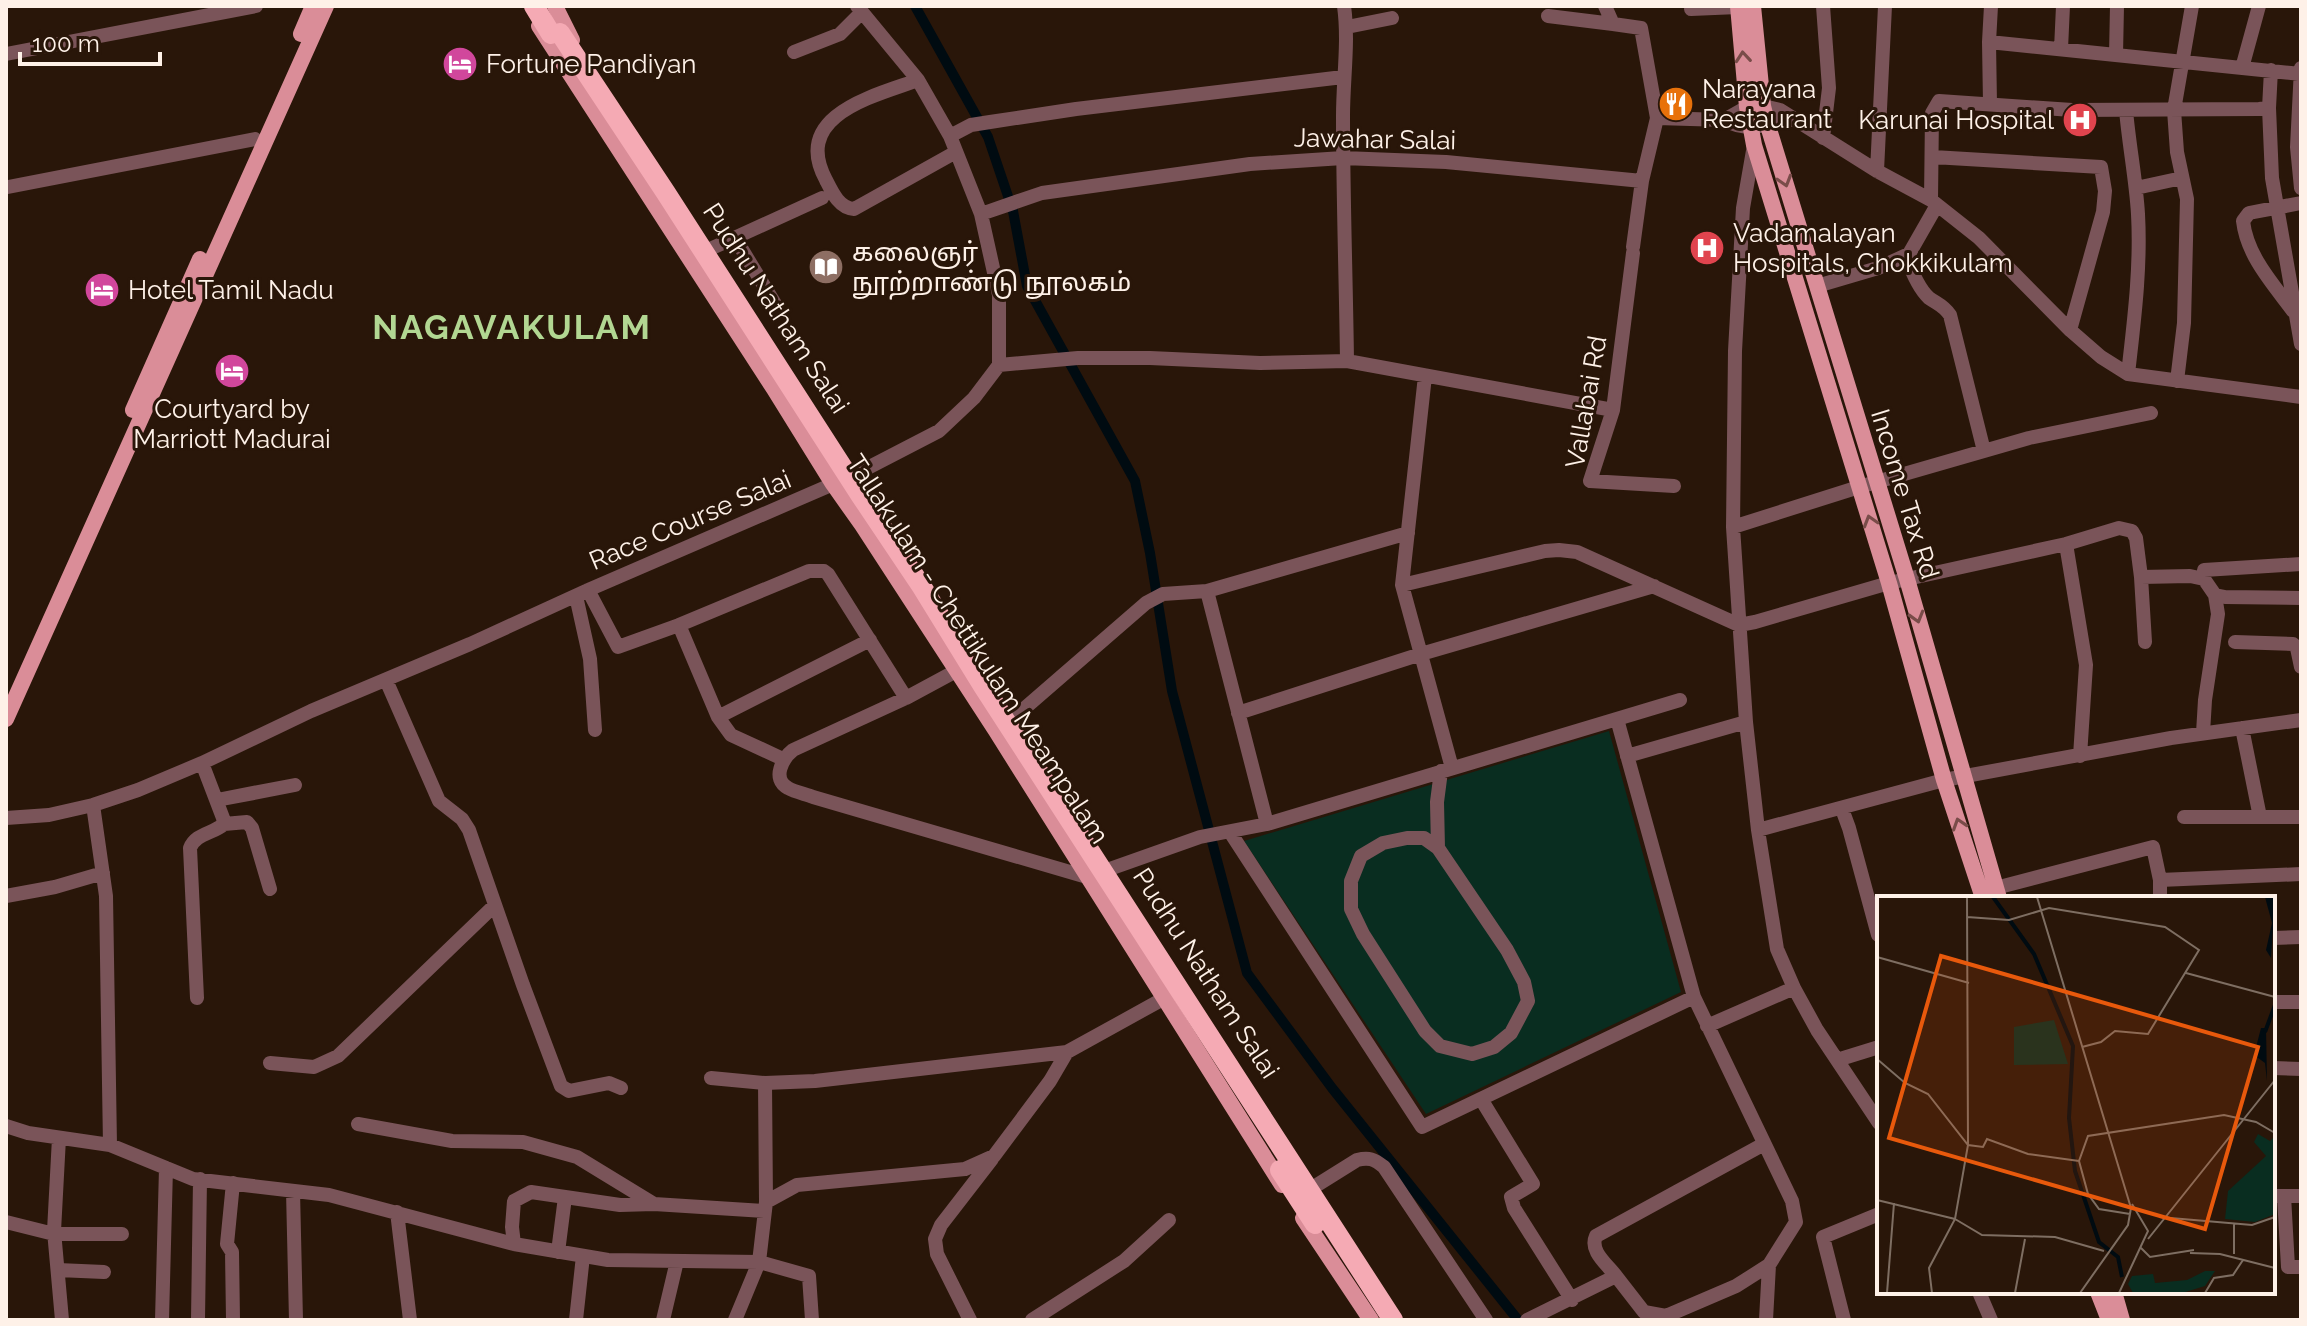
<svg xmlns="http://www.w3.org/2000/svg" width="2307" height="1326" font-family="Raleway,'Noto Sans Tamil',sans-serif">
	<rect width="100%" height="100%" fill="#291609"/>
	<path fill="#092d20" d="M1609,731L1681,992L1426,1114L1244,841Z"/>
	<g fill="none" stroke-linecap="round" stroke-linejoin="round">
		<path stroke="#000b11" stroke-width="10" d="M915,6L988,137L1013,211L1027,286L1135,481L1150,553L1172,691L1247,973L1332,1088L1518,1320"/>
		<path stroke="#7a5459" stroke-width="14" d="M1344,6C1349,42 1343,79 1343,116C1343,198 1346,280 1347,361
			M1605,6L1613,24L1641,28L1657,118
			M1691,9L1738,7
			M1548,16L1613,24
			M1347,27L1392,18
			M1989,42L2301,74
			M2061,49L2063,6
			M794,52L840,34L862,12
			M6,54L256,6
			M2116,55L2117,6
			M2242,68L2259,6
			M2301,68L2297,147L2301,188
			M918,80C874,96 791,115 826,180C832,192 839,208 854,209L956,152
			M1990,104L1989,42L1991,6
			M2269,108L2272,178L2301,344
			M2126,110C2129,145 2136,180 2138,214C2141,268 2134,321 2128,374
			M1724,120C1749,134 1769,123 1796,119
			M950,136L971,125L990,122L1076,109L1343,77
			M1823,138L1829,88L1823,6
			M1754,145L1743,208L1735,351L1733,527L1746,722L1758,830L1777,949L1794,988L1817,1030L1879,1123
			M1933,157L2101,167L2105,191L2103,212L2070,330
			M1877,171L1885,6
			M8,187L255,139
			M2136,188L2182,178
			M1931,200L1932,113L1939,101L2072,110L2259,109L2269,108L2271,70
			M981,214L1042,193L1250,164L1343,158L1446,162L1642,181L1657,118L1724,120L1747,107L1763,106L1780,110L1877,171L1931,200L1979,238L2070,330L2101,357L2128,374L2301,397
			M735,238L775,304
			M1633,247L1642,181
			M710,249L822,198
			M1633,253L1613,410L1590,481L1674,486
			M1906,256C1911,270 1918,288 1929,298C1939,305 1943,305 1950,315L1984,451
			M1817,286L1878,268L1909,254L1937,205
			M2293,311C2273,284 2247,256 2243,221L2249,213L2301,203
			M999,365L1078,358H1150L1260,363L1347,361L1613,410
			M1425,376L1402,585L1452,768
			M2177,381L2184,323L2187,199L2177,152L2174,110L2192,6
			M1733,527L1859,487L2029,438L2151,413
			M2066,544L2086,665L2080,756
			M2141,577L2145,642
			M2204,579V570L2301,564
			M1402,585L1545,551L1559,550L1577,552L1739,625L1755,622L1889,583L2066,544L2119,528L2132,531L2136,538L2141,577L2190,576L2204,579L2215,595L2225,597L2301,598
			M588,590L618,647L679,625
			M576,596L590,659L595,730
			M2235,642L2293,644L2297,648L2301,667
			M956,671L906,698L793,750C783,758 771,779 788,788C795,792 805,794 813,797L1087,877L1200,837L1267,824L1680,700
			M386,680L439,801L462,819L469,830L523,985L561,1086L569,1091L609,1083L621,1088
			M1238,713L1421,654L1654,586
			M718,717L870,640
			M1003,727L1146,603L1163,594L1207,591
			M2242,728L2260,817
			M2203,733L2205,700L2218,614L2215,595
			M1627,756L1746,722
			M783,759L731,735L718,717L679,625L809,571H824L828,574L906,698
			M217,800L295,785
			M93,805L106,896L110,1145
			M1842,809L1849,828L1878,935
			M2184,817H2301
			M6,818L49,815L93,805L138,790L202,763L311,711L470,644L588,590L854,475L939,431L974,398L999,365V295L981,214L950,136L918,80L857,6
			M224,824L247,822L252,828L270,889
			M1267,824L1207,591L1408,533
			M1758,830L1944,780L2171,738L2301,720
			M1230,832L1422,1127L1694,997
			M1438,848L1424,838H1407L1383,843L1361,856L1351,881V909L1363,934L1425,1031L1440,1046L1472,1054L1494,1047L1511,1033L1528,1001L1524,982L1507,950L1438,848L1437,802L1441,771
			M1988,890L2153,847L2160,880
			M6,896L55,887L103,873
			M2160,898V880L2301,874
			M2273,938L2301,937
			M197,998L190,848C196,833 213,834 224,824L223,818L202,763
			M2273,1002H2301
			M1707,1026L1794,988
			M1837,1060L1879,1047
			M270,1063L314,1067L338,1056L495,905
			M2273,1068L2301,1069
			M711,1078L765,1083
			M1481,1099L1533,1184L1511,1197L1514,1208L1572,1300
			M358,1124L452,1141L523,1142L577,1157L654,1204L765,1211
			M6,1126L28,1133L110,1145L193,1179L329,1195L514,1244L608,1260L759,1262L809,1276L812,1320
			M59,1138L54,1231L62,1320
			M233,1183L227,1244L232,1252L233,1320
			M293,1191L296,1320
			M1301,1195L1357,1160C1369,1157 1374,1159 1384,1167L1486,1320
			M2273,1196H2301
			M2284,1196L2288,1267H2301
			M766,1202L765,1083L815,1081L1067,1052
			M397,1212L410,1320
			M6,1222L54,1234H122
			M514,1244L512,1227L514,1201L531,1192L620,1205L654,1204
			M558,1252L565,1197
			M58,1270L104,1272
			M1616,1276C1607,1264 1589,1251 1596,1236L1764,1144
			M1979,1292L1991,1320
			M162,1320L166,1168
			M198,1320L200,1179
			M576,1320L583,1256
			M663,1320L677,1261
			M735,1320L759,1262L766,1202L797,1185L965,1169L994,1156L1050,1081L1067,1052L1172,994
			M970,1320L937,1254L935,1239L941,1225L992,1159
			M1032,1320L1124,1261L1169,1220
			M1527,1320L1616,1276L1644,1312L1666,1316L1736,1286L1769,1265L1796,1222L1792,1201L1694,997L1617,719
			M1766,1320L1769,1265
			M1844,1320L1823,1237L1879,1214"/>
		<path stroke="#da8d98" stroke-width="16" d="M555,6L572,40
			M1738,6L1747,107L1754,145L1889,583L1944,780L1983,898
			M1753,6L1763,106L1768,126L1907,579L1999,898
			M539,26L774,389L833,484L862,525L996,731L1282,1185
			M301,34L313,6
			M133,410L200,259
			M6,719L326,6
			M1303,1218L1371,1320
			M2098,1292L2109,1320
			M2114,1292L2122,1320"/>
		<path stroke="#f5aab4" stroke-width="20" d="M534,6L551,34"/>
		<path stroke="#f5aab4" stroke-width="20" d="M560,33L666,193L861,496L922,587L983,686L1393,1320
			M1280,1170L1315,1224"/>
	</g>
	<defs><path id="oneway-chevron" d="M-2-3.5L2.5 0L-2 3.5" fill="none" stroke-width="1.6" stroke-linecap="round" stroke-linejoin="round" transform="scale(2)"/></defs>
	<g stroke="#794c49">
		<use href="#oneway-chevron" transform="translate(1743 57) rotate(-95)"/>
		<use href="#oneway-chevron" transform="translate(1785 181) rotate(73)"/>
		<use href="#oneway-chevron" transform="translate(1870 521) rotate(-107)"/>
		<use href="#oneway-chevron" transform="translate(1917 617) rotate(74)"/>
		<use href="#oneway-chevron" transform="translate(1959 824) rotate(-108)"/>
	</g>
	<defs>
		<symbol id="hotel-disc" viewBox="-11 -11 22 22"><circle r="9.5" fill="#d1479c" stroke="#291609"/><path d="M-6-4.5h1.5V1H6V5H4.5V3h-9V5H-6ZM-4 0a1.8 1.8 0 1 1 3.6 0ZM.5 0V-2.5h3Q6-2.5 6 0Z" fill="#fff"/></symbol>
		<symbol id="restaurant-disc" viewBox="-11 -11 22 22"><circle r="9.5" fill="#e8710a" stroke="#291609"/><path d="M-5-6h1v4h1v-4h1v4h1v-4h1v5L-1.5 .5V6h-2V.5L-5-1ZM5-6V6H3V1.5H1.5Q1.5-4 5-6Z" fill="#fff"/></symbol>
		<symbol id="hospital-disc" viewBox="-11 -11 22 22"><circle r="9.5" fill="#e0444e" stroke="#291609"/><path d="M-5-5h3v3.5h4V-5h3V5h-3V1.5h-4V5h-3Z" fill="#fff"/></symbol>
		<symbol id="library-disc" viewBox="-11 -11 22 22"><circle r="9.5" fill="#8d6e63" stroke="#291609"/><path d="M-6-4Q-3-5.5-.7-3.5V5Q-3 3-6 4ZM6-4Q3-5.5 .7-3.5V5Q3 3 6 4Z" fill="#fff"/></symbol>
	</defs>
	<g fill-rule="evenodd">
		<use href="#hotel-disc" x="440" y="44" width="40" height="40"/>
		<use href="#restaurant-disc" x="1656" y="84" width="40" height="40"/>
		<use href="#hospital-disc" x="2060" y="100" width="40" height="40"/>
		<use href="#hospital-disc" x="1687" y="228" width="40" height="40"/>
		<use href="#library-disc" x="806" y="247" width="40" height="40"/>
		<use href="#hotel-disc" x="82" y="270" width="40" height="40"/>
		<use href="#hotel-disc" x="212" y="351" width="40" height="40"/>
	</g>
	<g text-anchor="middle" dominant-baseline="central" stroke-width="6" stroke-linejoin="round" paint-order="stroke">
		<g font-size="26" fill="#fef1e8" stroke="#291609" text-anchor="start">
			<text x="486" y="64">Fortune Pandiyan</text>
			<text x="1702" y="89">Narayana<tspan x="1702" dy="30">Restaurant</tspan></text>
			<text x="2054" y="120" text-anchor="end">Karunai Hospital</text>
			<text x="1733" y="233">Vadamalayan<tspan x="1733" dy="30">Hospitals, Chokkikulam</tspan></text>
			<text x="852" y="252">கலைஞர்<tspan x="852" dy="30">நூற்றாண்டு நூலகம்</tspan></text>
			<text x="128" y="290">Hotel Tamil Nadu</text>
			<text x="232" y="409" text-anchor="middle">Courtyard by<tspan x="232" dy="30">Marriott Madurai</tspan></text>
		</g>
		<g font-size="26" fill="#fef1e8" stroke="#291609">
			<text transform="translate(1375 139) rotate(1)">Jawahar Salai</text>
			<text transform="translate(776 308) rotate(57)">Pudhu Natham Salai</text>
			<text transform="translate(1586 402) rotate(-80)">Vallabai Rd</text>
			<text transform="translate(1905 494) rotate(73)">Income Tax Rd</text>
			<text transform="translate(690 520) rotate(-23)">Race Course Salai</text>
			<text transform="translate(978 649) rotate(57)">Tallakulam - Chettikulam Meampalam</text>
			<text transform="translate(1206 973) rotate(57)">Pudhu Natham Salai</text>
		</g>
		<g font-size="34" font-weight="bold" letter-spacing="2" fill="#b2d792" stroke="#291609">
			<text x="512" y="327">NAGAVAKULAM</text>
		</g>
	</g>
	<g transform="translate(1877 896)">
		<rect width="398" height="398" fill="#291609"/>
		<path d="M177,124L191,168L137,169V131ZM381,238L393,245L398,240V318L378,326L348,323L351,295L389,260L377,246ZM328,375H338L328,390L305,397H256L251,388L255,380L276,378L278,387L310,384Z" fill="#092d20"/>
		<path d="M388,1H398L394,62L389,54L395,27ZM384,132H389L390,185L388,167L377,159Z" fill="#000b11"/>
		<path fill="none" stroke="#000b11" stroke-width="4" d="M116,1L157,58L196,150L192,222L198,275L222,346L241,361L245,381M388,136L398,109"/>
		<path fill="none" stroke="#7e6e62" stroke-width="2" d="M160,1L254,312L251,329L203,397M90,21L132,24L172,12L288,31L322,54L271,138L238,135L224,146L205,151M0,61L92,87M309,77L398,101M0,163L28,187L51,198L91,249L106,251L110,243L151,258L202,265M0,304L78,323M253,318L222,313L211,298L202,265L211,240L347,219L379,226L398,237M282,321L375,329L398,321M78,323L105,339L178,341L227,355M357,327V358M271,343L398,184M264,352L273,361L317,354M313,357L343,358L398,372M10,397L17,307M55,397L52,372L78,323L91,249L90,1M138,397L148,343M242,397L271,335L255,308M328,397L337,382L356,379L366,364"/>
		<path fill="#e8590c" fill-opacity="0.15" stroke="#e8590c" stroke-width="4" d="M64,60L381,151L328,333L12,242Z"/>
		<rect width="398" height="398" fill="none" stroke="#fef1e8" stroke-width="4"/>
	</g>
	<rect width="2307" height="1326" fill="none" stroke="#fef1e8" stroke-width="16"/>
	<path d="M20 52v12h140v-12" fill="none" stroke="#fef1e8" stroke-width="4"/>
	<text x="32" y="52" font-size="24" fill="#fef1e8" stroke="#291609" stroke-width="6" paint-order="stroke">100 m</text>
</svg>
